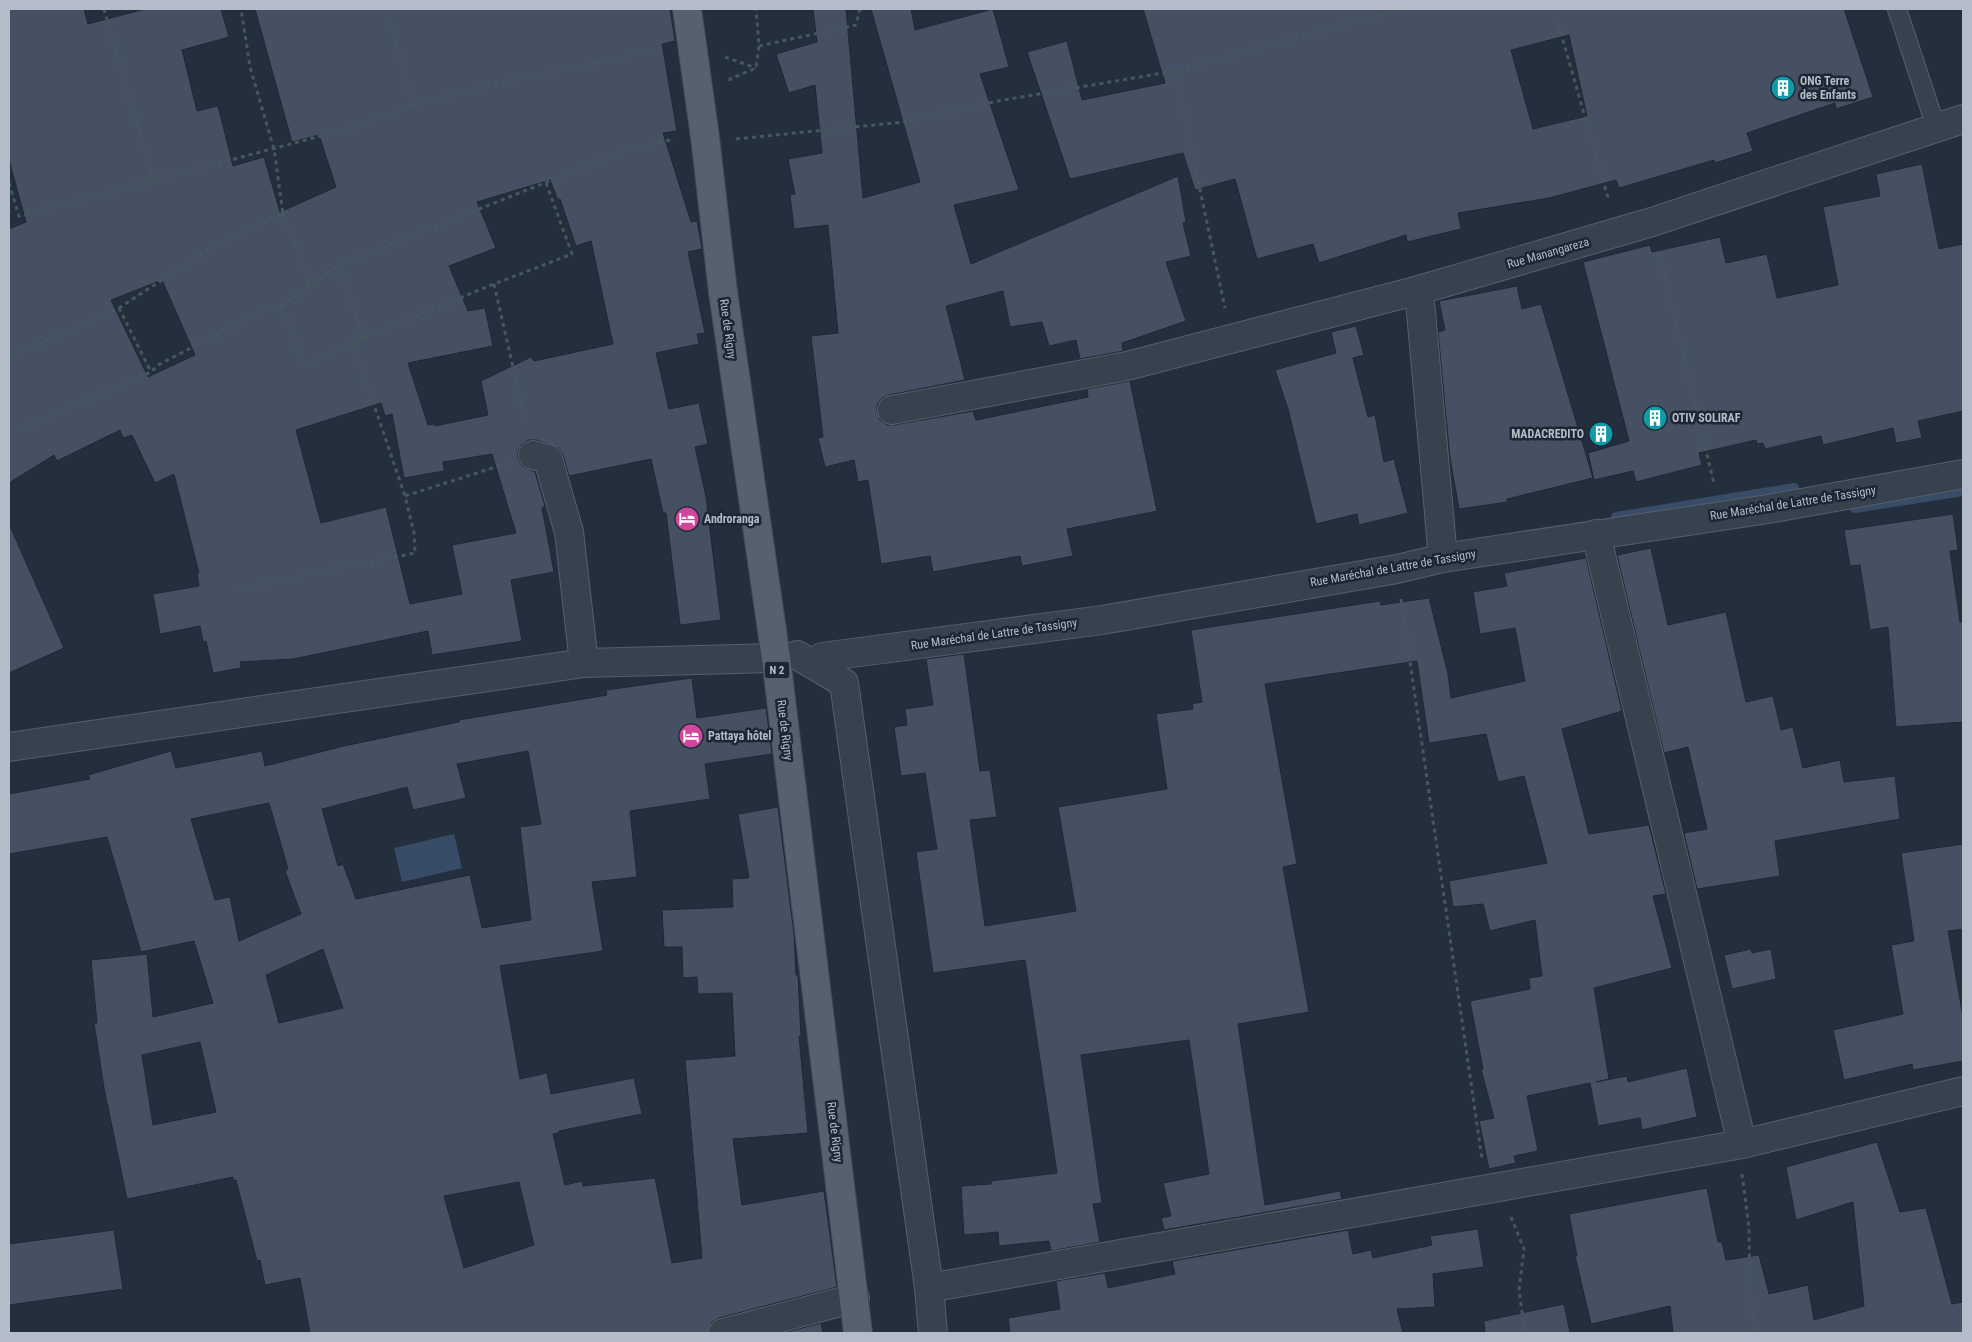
<svg xmlns="http://www.w3.org/2000/svg" width="1972" height="1342" font-family="'Roboto Condensed',sans-serif">
	<rect width="100%" height="100%" fill="#242f3e"/>
	<path fill="#394c67" d="M454,834L462,868L402,882L394,848Z"/>
	<g fill="none" stroke-linecap="round" stroke-linejoin="round">
		<path stroke="#394c67" stroke-width="10" d="M1855,508L1963,491
			M1616,517L1794,488"/>
	</g>
	<path fill="#455162" stroke="#1f2835" fill-rule="evenodd" d="M9,9H84L88,24L145,9H221L229,37L182,50L197,111L218,106L233,166L264,157L280,212L336,187L319,135L292,142L255,9H670L675,41L662,44L677,131L663,133L691,222L697,221L702,249L688,252L705,333L697,334L699,344L656,353L669,409L699,403L708,444L695,447L706,497L721,620L680,625L666,513H663L651,459L569,476L563,455L559,448L537,440H529L522,444L518,451V459L522,466L535,472L545,506L542,508L554,572L511,580L522,641L432,655L428,631L293,659L240,662L241,668L213,673L206,641L203,642L200,626L160,634L153,594L199,586L197,573H199L174,474L155,483L132,435L123,438L120,430L57,461L54,455L9,483V229L26,222L9,160ZM550,180L558,200L560,199L576,246L591,241L613,344L534,361L531,357L481,381L488,415L435,426V424L428,425L408,363L493,346L485,308L468,311L449,266L496,248L477,202ZM162,280L195,355L148,377L111,300ZM381,403L385,416L392,414L404,478L444,471L443,462L492,454L516,533L452,545L462,594L410,604L386,507L321,523L296,430Z
		M813,9H846L863,198L920,182L871,9H911L915,30L993,9L1009,67L980,74L1019,190L954,205L971,264L1178,176L1186,222L1183,223L1191,256L1166,262L1186,321L1122,343L1123,351L1080,359L1076,340L1049,346L1042,322L1010,327L1003,291L946,306L965,380L889,395L882,398L877,405V412L880,420L887,425H894L973,411L976,420L1088,397L1087,389L1130,381L1157,511L1067,529L1073,556L1022,566L1020,556L933,572L930,556L881,564L868,480L858,482L854,460L825,467L818,438L823,437L811,336L838,333L828,225L794,229L790,195L795,194L788,159L822,153L815,85L789,93L776,54L817,42Z
		M1143,9H1844L1873,97L1836,109L1835,103L1747,133L1753,151L1715,163L1714,160L1619,188L1616,180L1549,198L1458,213L1461,229L1407,242L1406,235L1319,263L1313,244L1257,259L1235,179L1195,190L1183,153L1070,179L1027,52L1067,41L1082,100L1165,83ZM1569,35L1587,116L1533,129L1511,50Z
		M1922,164L1939,249L1963,244V411L1918,421L1922,438L1896,443L1893,428L1823,445L1821,436L1765,449L1763,443L1757,444L1756,440L1699,453L1702,465L1636,482L1633,471L1594,480L1588,453L1629,441L1583,262L1650,245L1652,252L1720,237L1726,263L1767,254L1777,298L1838,285L1823,207L1880,196L1876,174Z
		M1517,286L1522,309L1541,304L1593,478L1507,499V502L1459,509L1450,458L1438,332L1445,330L1439,301Z
		M1356,326L1364,355L1353,358L1368,417L1375,415L1384,462L1394,459L1408,513L1359,525L1357,514L1316,524L1288,409L1275,370L1336,353L1331,332Z
		M1953,514L1958,550L1950,551L1960,622H1963V722L1896,727L1888,627L1870,630L1860,565L1850,566L1844,530Z
		M9,524L64,648L9,673Z
		M1651,548L1668,625L1726,612L1746,702L1773,696L1781,730L1793,727L1803,768L1840,760L1844,782L1895,776L1900,819L1775,841L1780,876L1697,889L1684,833L1707,829L1688,747L1664,753L1617,555Z
		M1586,558L1622,711L1562,729L1589,834L1649,825L1666,894L1653,896L1672,968L1594,988L1609,1079L1596,1082L1627,1076L1628,1082L1687,1068L1697,1117L1642,1130L1640,1118L1598,1126L1590,1083L1527,1096L1538,1151L1514,1156L1516,1163L1489,1169L1479,1121L1494,1118L1481,1069H1483L1470,1001L1530,989L1529,978L1542,976L1535,920L1490,931L1483,904L1453,907L1449,881L1547,863L1524,776L1498,782L1486,734L1429,743L1417,661L1265,684L1297,864L1283,867L1309,1012L1238,1024L1265,1205L1340,1191L1342,1199L1164,1230L1161,1218L1171,1216L1163,1183L1209,1174L1189,1040L1081,1055L1102,1203L1093,1204L1100,1242L1051,1251L1049,1241L999,1246L998,1232L964,1235L961,1186L991,1184V1181L1057,1173L1025,960L933,973L916,852L937,849L925,773L901,776L894,727L907,725L905,709L933,705L926,659L964,654L980,771L990,770L997,817L970,820L985,926L1076,911L1058,807L1167,789L1156,714L1193,709L1192,704L1202,702L1191,630L1380,601L1381,605L1429,598L1448,674L1451,698L1525,681L1515,628L1480,634L1473,592L1507,586L1504,573Z
		M692,678L697,718L766,708L772,754L705,764L710,799L630,811L637,877L592,882L603,951L500,966L520,1079L547,1073L551,1094L634,1078L642,1114L559,1131V1133L553,1134L565,1185L582,1181L583,1186L655,1178L672,1263L702,1258L685,1060L735,1056L732,993L698,994L697,977L683,978L682,947H664L662,910L733,907L732,879L749,878L738,814L778,807L794,934L796,975H798L801,1036H799L808,1133L733,1139L742,1205L824,1191L837,1287L719,1318L712,1322L708,1333H310L300,1278L265,1285L260,1260L257,1261L236,1180L234,1181L233,1177L127,1199L104,1088L94,1023H97L91,960L147,954L153,1017L213,1003L194,941L141,952L107,837L9,854V794L90,779L88,775L171,751L176,768L262,751L265,766L344,746L459,722V720L607,695L606,690ZM528,751L541,824L520,827L531,920L482,928L470,875L356,899L343,864L338,866L322,809L407,787L413,810L466,798L457,764ZM269,803L288,869L285,871L301,914L239,941L230,897L215,900L191,819ZM323,949L343,1008L279,1023L266,975ZM200,1042L216,1112L153,1125L142,1055ZM519,1182L534,1245L464,1268L444,1196Z
		M1963,844V929L1948,931L1963,1017V1061L1913,1070L1912,1064L1844,1080L1833,1030L1903,1014L1891,945L1914,941L1901,853Z
		M1751,949L1752,953L1771,949L1776,979L1732,989L1724,955Z
		M1877,1142L1900,1212L1926,1208L1952,1304L1963,1302V1333H1673L1670,1306L1591,1324L1575,1256H1577L1569,1214L1707,1188L1718,1242H1722L1726,1260L1759,1255L1769,1294L1808,1285L1814,1320L1864,1306L1853,1202L1796,1220L1786,1167Z
		M1478,1229L1484,1267L1433,1274L1435,1307L1397,1309L1403,1333H1010L1008,1318L1060,1309L1056,1281L1105,1273L1108,1288L1175,1274L1172,1261L1348,1230L1353,1254L1371,1250L1373,1258L1432,1245L1430,1236Z
		M114,1230L123,1289L9,1305V1244Z
		M1564,1304L1570,1333H1485L1484,1321Z
		M821,1323L823,1333H783Z"/>
	<g fill="none" stroke-linecap="round" stroke-linejoin="round">
		<defs>
			<path id="service" d="M1897,9L1936,127"/>
			<path id="minor" d="M1419,290L1443,558
				M892,410L1127,366L1419,290L1652,222L1963,119
				M533,455L548,459L569,532L584,663
				M1596,534L1742,1144
				M797,655L844,683L929,1288L933,1333
				M9,747L584,663L776,658
				M929,1288L1742,1144L1963,1091
				M723,1333L855,1298"/>
			<path id="tertiary" d="M822,657L1102,620L1397,569L1443,558L1768,509L1963,474"/>
			<path id="primary" d="M687,9L705,137L723,292L776,658L858,1333"/>
		</defs>
		<use href="#service" stroke="#565f6c" stroke-width="20"/>
		<use href="#minor" stroke="#565f6c" stroke-width="30"/>
		<use href="#tertiary" stroke="#565f6c" stroke-width="30"/>
		<use href="#primary" stroke="#414a57" stroke-width="30"/>
		<path stroke="#44595c" stroke-width="3" stroke-dasharray="4 4" stroke-linecap="butt" d="M104,9L153,180
			M387,9L413,105
			M1554,9L1609,201
			M759,46L856,25L860,9
			M725,57L756,68
			M1175,71L1225,308
			M730,81V79L756,68L759,46L756,9
			M736,139L904,122L998,101L1175,71L1402,9
			M9,183L19,216L351,128L413,105L492,84L631,56L661,48
			M546,183L572,254L494,284L363,338L339,265L627,150L674,139
			M283,214L310,284
			M1659,252L1714,484
			M494,284L526,424
			M282,305L304,364L353,343
			M119,308L151,372
			M363,338L353,343L405,496
			M9,357L119,308L214,246L283,214L274,149L250,67L241,9
			M21,429L151,372L158,365L261,312L282,305L339,265
			M237,589L415,553L414,533L405,496L505,464
			M1401,599L1482,1159
			M1742,1174L1749,1227L1750,1297L1756,1333
			M1511,1217L1524,1249L1519,1290L1525,1333"/>
		<use href="#service" stroke="#38414e" stroke-width="18"/>
		<use href="#minor" stroke="#38414e" stroke-width="28"/>
		<use href="#tertiary" stroke="#38414e" stroke-width="28"/>
		<use href="#primary" stroke="#56606e" stroke-width="28"/>
	</g>
	<defs>
		<symbol id="building-disc" viewBox="-11 -11 22 22"><circle r="9.5" fill="#0f9aa8" stroke="#1d2633"/><path d="M-4-6H4V6H1V3H-1V6H-4ZM-2.5-4.3h1.7v1.8h-1.7ZM.8-4.3h1.7v1.8H.8ZM-2.5-1h1.7V.8h-1.7ZM.8-1h1.7V.8H.8Z" fill="#fff"/></symbol>
		<symbol id="hotel-disc" viewBox="-11 -11 22 22"><circle r="9.5" fill="#d1479c" stroke="#1d2633"/><path d="M-6-4.5h1.5V1H6V5H4.5V3h-9V5H-6ZM-4 0a1.8 1.8 0 1 1 3.6 0ZM.5 0V-2.5h3Q6-2.5 6 0Z" fill="#fff"/></symbol>
	</defs>
	<g fill-rule="evenodd">
		<use href="#building-disc" x="1769" y="74" width="28" height="28"/>
		<use href="#building-disc" x="1641" y="404" width="28" height="28"/>
		<use href="#building-disc" x="1587" y="420" width="28" height="28"/>
		<use href="#hotel-disc" x="673" y="505" width="28" height="28"/>
		<use href="#hotel-disc" x="677" y="722" width="28" height="28"/>
	</g>
	<g text-anchor="middle" dominant-baseline="central" stroke-width="5" stroke-linejoin="round" paint-order="stroke">
		<rect fill="#1d2633" stroke="#878f9c" stroke-width="1" x="764.5" y="661.5" width="25" height="17" rx="4"/>
		<g font-size="11" font-weight="bold" fill="#b4bcc9">
			<text x="777" y="670">N 2</text>
		</g>
		<g font-size="12" font-weight="bold" fill="#b4bcc9" stroke="#1d2633" text-anchor="start">
			<text x="1800" y="81">ONG Terre<tspan x="1800" dy="14">des Enfants</tspan></text>
			<text x="1672" y="418">OTIV SOLIRAF</text>
			<text x="1584" y="434" text-anchor="end">MADACREDITO</text>
			<text x="704" y="519">Androranga</text>
			<text x="708" y="736">Pattaya hôtel</text>
		</g>
		<g font-size="12" fill="#b4bcc9" stroke="#1d2633">
			<text transform="translate(1548 253) rotate(-16)">Rue Manangareza</text>
			<text transform="translate(728 329) rotate(82)">Rue de Rigny</text>
			<text transform="translate(1793 503) rotate(-9)">Rue Maréchal de Lattre de Tassigny</text>
			<text transform="translate(1393 568) rotate(-10)">Rue Maréchal de Lattre de Tassigny</text>
			<text transform="translate(994 634) rotate(-8)">Rue Maréchal de Lattre de Tassigny</text>
			<text transform="translate(785 730) rotate(83)">Rue de Rigny</text>
			<text transform="translate(835 1132) rotate(83)">Rue de Rigny</text>
		</g>
	</g>
	<rect width="1972" height="1342" fill="none" stroke="#b4bcc9" stroke-width="20"/>
</svg>
